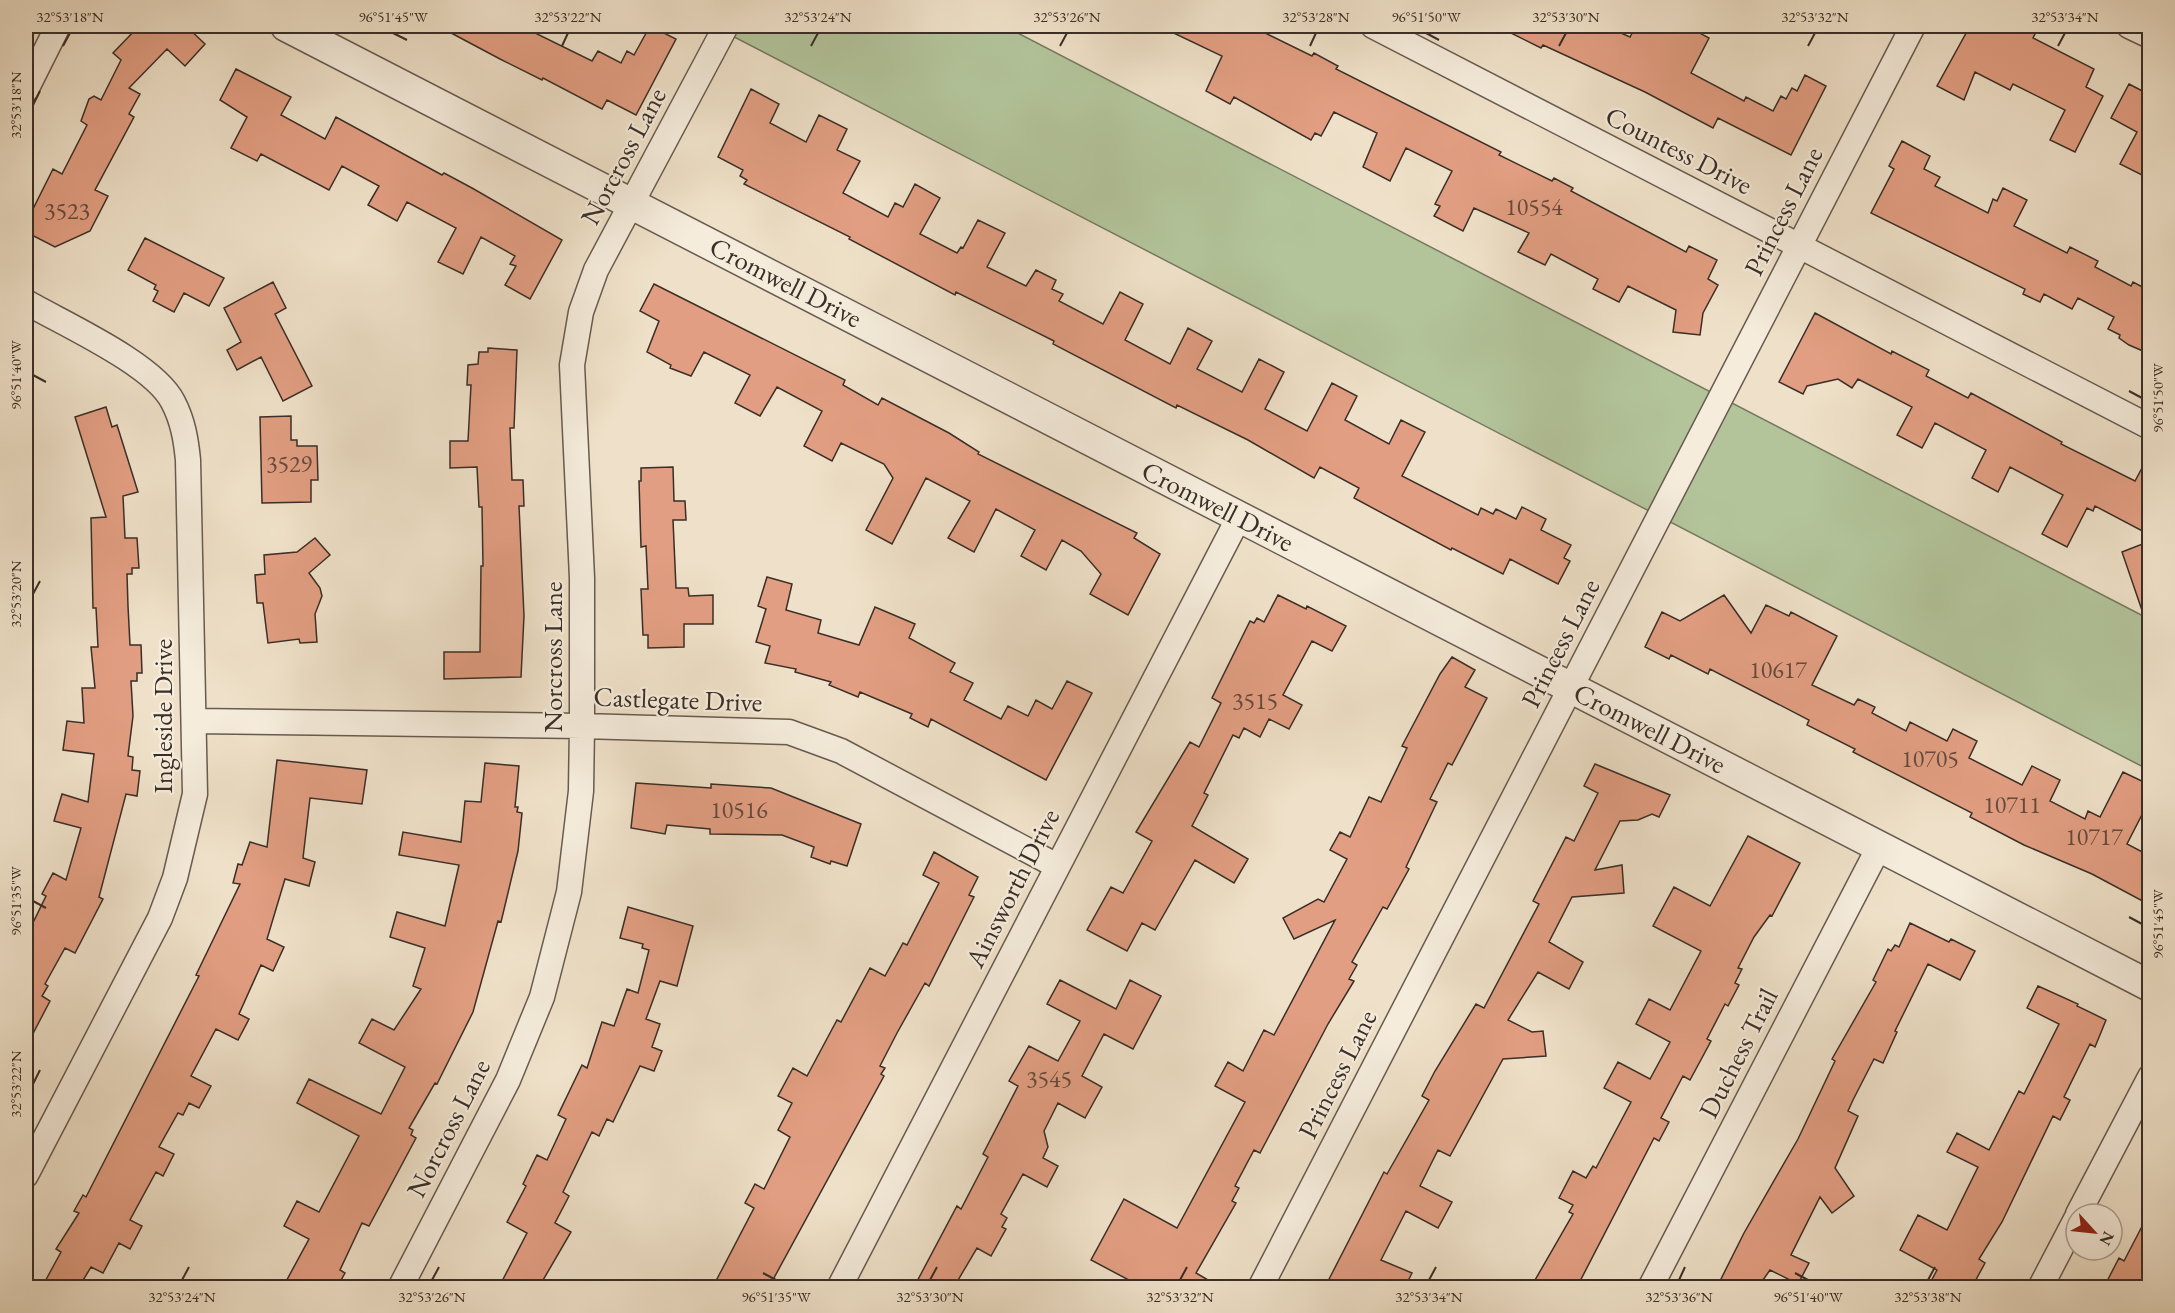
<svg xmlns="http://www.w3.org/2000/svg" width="2175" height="1313" font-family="'EB Garamond',serif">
	<rect width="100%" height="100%" fill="#efe1c9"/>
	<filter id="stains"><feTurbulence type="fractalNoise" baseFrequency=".00333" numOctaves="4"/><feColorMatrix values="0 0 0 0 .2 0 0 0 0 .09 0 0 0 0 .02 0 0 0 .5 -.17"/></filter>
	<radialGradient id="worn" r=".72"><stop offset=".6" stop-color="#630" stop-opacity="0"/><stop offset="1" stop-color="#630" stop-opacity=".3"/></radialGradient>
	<path fill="#b3c49b" stroke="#767961" stroke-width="1.5" d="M713,26H1004L2149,619V770Z"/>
	<path fill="#e29e82" stroke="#3a2e27" stroke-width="1.5" d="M139,26H186L205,44L185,66L167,49L129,88L140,94L129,114L134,117L95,190L108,196L90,231L55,247L26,232V223L53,169L62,174L87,125L81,121L89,99L94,96L101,100L121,60L113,53Z
		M438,26H521L592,61L598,51L621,63L627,51L634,55L650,26L676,39L636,115L607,100L602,109L543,78L542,80L500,59Z
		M1159,26H1251L1312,56L1314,53L1338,66L1336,69L1501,152L1499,155L1552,181L1554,178L1573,188L1571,191L1686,252L1689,246L1717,260L1708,279L1718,285L1703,313L1700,335L1673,332L1676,310L1628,286L1619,302L1593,289L1598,279L1551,254L1545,265L1518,252L1529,233L1474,208L1463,231L1434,216L1440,206L1435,204L1452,171L1406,148L1390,181L1363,167L1377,133L1334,112L1321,136L1315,133L1311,140L1234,97L1230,104L1206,91L1222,56Z
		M1497,26H1605L1630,37L1636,26H1687L1709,38L1691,73L1744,101L1746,97L1773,111L1781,96L1786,99L1792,88L1797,91L1805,75L1826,86L1791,155L1718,118L1713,128L1645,92L1543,45L1541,48Z
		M1970,26H2023L2036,32L2033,38L2094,69L2086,87L2103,96L2075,152L2050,140L2065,110L2013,84L2010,90L1975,72L1964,100L1937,86Z
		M236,69L291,97L281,115L325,139L336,117L442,175L444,173L472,188L562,240L530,299L505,285L516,266L510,264L515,256L481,237L463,274L438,262L456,228L407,202L397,221L368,205L379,186L342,166L329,190L261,154L257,161L231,148L247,117L220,100Z
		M2129,84L2150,95V179L2120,164L2137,132L2111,118Z
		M751,89L779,104L770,123L806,142L819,115L847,129L837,150L860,161L843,193L888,217L895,203L903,207L915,184L940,198L920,234L957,253L961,247L963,248L978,220L1005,233L987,267L1026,286L1036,270L1056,280L1052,289L1063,294L1059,301L1103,324L1120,292L1143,304L1125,340L1170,364L1188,328L1212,341L1197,369L1242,392L1259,359L1284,372L1265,409L1307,431L1332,383L1357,396L1345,420L1389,444L1401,420L1425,432L1402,476L1478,515L1481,508L1493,514L1496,509L1516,519L1522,507L1546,519L1541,530L1571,545L1564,558L1570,561L1558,584L1510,559L1503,574L1452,548L1451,550L1354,498L1359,488L1320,467L1314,478L1248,440L1177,405L1176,408L1053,344L1054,341L956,292L955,295L849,239L850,237L744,184L747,180L740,176L743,170L718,157Z
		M1902,141L1930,156L1924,169L1940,177L1935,186L1988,213L1993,199L1997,201L2003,188L2027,200L2014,226L2067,253L2070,247L2098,261L2095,267L2131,286L2133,282L2150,291V354L2129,345L2119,338L2120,335L2108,329L2114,317L2078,298L2072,309L2044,294L2040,302L2023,294L2025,289L1871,213L1894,169L1889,166Z
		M145,238L224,278L209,306L184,293L174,312L153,301L158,291L154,289L156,285L128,270Z
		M273,282L286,308L275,314L312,386L283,401L261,357L237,370L227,350L241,342L224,308Z
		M654,284L845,380L843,385L878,405L882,398L949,433L979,452L978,454L1137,533L1134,538L1160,554L1128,615L1090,594L1101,574L1081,551L1062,540L1046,570L1021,556L1035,530L996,509L974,552L948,538L970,501L926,478L892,544L866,530L893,478L884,464L841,443L832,461L804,446L822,411L777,387L760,416L735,403L750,375L704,352L691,376L670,368L671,365L647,352L659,321L640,311Z
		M1815,313L1891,354L1892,351L1929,370L1926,376L1968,398L1971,393L2062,442L2061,444L2135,481L2150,453V535L2095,506L2093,511L2087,508L2067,547L2042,534L2063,495L2010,467L1998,492L1972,478L1986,450L1935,423L1922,448L1897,435L1912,407L1858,379L1852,388L1838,379L1807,386L1803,394L1779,382Z
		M488,348L517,350L514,428H510L512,480H523L524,506H519L524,616L521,677L444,679V652H480L481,566H483L482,507H479L477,467L450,468V441H468L471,385H467L468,365L478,364L479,352H488Z
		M106,407L112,427L117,425L138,492L123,496L125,538H137L139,568H132V574H127L128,606L130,645H141L142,673H137V681H131L133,716L128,756L133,757L132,770L140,771L137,796L126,794L99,897L103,899L75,953L65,948L45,984L48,986L42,996L50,1001L26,1047V937L46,896L42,894L53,873L66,880L81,828L54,821L62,794L88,802L94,754L63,750L67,721L84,723L82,688H95L91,647H98L96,608H93L91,518L106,517L75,417Z
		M291,416V440H297V446H317L318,480H311V502L262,503L260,417Z
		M673,467L674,501H685L686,520H673L676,588H688L689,596L713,595V624H684V647L648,648V635H643L641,589H648L646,546L641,547L639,481H641V468Z
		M315,538L330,555L309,573L320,588L322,596L315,614L317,642L300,643L299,639L268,643L263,603H257L255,575L265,574L264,555L297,552Z
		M2150,541V622H2146L2122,552Z
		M767,577L792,584L786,610L821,620L818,633L859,645L875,607L915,624L909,638L955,663L950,672L973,683L964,700L1001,719L1008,706L1028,716L1036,700L1052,709L1067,681L1092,693L1046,780L931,719L928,727L910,718L912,714L860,692L858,697L829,685L831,682L795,672L796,669L765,663L770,646L756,642L766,609L758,606Z
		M1278,595L1306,609L1307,606L1346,626L1332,651L1312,641L1283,695L1302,705L1289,729L1269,719L1260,737L1244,728L1239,738L1233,735L1204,793L1208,795L1192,826L1248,859L1234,883L1195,860L1155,930L1142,923L1127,951L1087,930L1111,887L1123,893L1152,841L1136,832L1190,742L1199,747L1221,703L1212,698L1250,621L1254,623L1257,618L1264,622Z
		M1724,595L1751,633L1766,605L1789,616L1791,612L1837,636L1812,685L1854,705L1858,699L1875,707L1872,713L1906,731L1910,722L1947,741L1953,729L1977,741L1969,758L2022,785L2032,766L2060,780L2050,801L2085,819L2088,811L2100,817L2123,772L2150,785V799L2127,844L2150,856V905L2092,874L2024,845L1970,817L1972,813L1853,752L1855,749L1807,725L1809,720L1710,669L1708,674L1671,655L1669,659L1645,647L1662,612L1680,621Z
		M1452,657L1475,670L1465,687L1487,698L1452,765L1448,763L1430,799L1437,802L1406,867L1409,869L1387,909L1383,907L1352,962L1357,965L1349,979L1354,981L1328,1024L1260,1153L1254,1150L1235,1186L1239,1188L1232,1201L1236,1203L1196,1273L1220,1287H1142L1091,1260L1124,1199L1177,1228L1245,1102L1215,1086L1228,1062L1243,1071L1264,1030L1274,1035L1335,920L1294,939L1283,918L1318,899L1324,902L1347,859L1330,850L1340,832L1350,837L1369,797L1381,802L1407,748L1402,746L1440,674Z
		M277,760L367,770L362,804L310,798L303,858L315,862L309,886L285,879L267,939L284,947L273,971L261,965L239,1014L249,1019L238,1040L216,1029L191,1076L211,1086L199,1108L189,1103L183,1115L178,1113L159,1147L174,1154L163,1176L156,1172L130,1220L142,1226L130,1249L119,1243L103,1273L91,1267L79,1287H42L61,1252L56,1249L79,1213L74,1211L83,1195L86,1197L199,976L196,975L240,884L233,883L238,864L242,865L250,842L267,847Z
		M485,763L519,766L515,807H518L517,812L522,813L518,851L501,922L498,921L473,1012L437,1084L435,1083L409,1128L413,1130L411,1135L416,1138L369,1226L362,1223L340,1270L345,1273L337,1287H283L309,1239L284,1226L297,1201L319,1212L359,1136L297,1103L309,1079L381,1114L405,1067L359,1043L372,1019L394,1030L421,989L413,986L425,948L390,937L397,912L445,926L459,865L399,855L403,832L461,842L465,801L481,802Z
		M1595,764L1670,795L1659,817L1652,814L1638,820L1620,821L1595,870L1622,865L1624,893L1572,897L1549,942L1583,962L1569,989L1538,972L1508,1020L1532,1032L1543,1031L1546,1056L1503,1059L1450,1156L1438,1150L1420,1186L1452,1202L1438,1228L1406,1211L1381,1260L1412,1273L1405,1287H1325L1384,1172L1387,1174L1429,1100L1422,1096L1435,1071L1476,1004L1484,1008L1539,904L1533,901L1566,837L1574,841L1598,793L1584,786Z
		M636,783L711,788V784L771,788L861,824L847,866L831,861L830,864L811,857L814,847L782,835L710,834V829L667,825L665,834L631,828Z
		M1748,836L1800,863L1772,916L1770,915L1754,937L1738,968L1742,969L1735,983L1739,985L1728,1006L1725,1004L1707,1039L1711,1041L1690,1080L1683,1076L1661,1118L1669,1122L1659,1141L1654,1138L1577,1287H1531L1573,1214L1569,1212L1573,1205L1559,1198L1573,1171L1586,1178L1593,1166L1596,1168L1631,1102L1604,1088L1618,1062L1650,1079L1670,1042L1636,1024L1649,999L1670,1010L1701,951L1653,926L1674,887L1710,906Z
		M934,852L978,877L969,895L974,897L929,986L925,983L897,1033L880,1066L885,1068L881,1074L884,1076L769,1287H733L717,1279L754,1208L745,1203L755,1184L764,1189L790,1137L778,1130L792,1103L778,1096L793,1068L807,1076L837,1020L841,1022L870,968L885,976L903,943L907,945L939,883L923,875Z
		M628,907L693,926L677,986L660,981L646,1019L660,1024L652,1047L662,1051L654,1071L640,1066L613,1122L607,1119L599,1136L592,1132L563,1192L569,1196L555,1223L571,1232L539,1287H499L527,1233L507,1222L526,1186L523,1184L537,1155L547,1160L566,1119L558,1115L582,1065L587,1068L602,1022L614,1026L627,989L638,993L649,950L642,948L643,944L620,938Z
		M1910,923L1949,942L1951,939L1975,951L1960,980L1928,964L1895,1031L1897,1032L1883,1063L1874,1059L1853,1100L1848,1111L1858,1116L1835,1168L1854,1196L1832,1213L1820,1197L1791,1255L1809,1263L1798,1284L1770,1270L1758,1287H1717L1744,1233L1798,1139L1835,1061L1832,1059L1876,982L1873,980L1888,949L1891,951L1895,945L1899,947Z
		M1060,980L1116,1009L1130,980L1161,996L1133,1049L1104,1034L1082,1076L1102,1087L1085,1118L1058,1103L1044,1131L1048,1147L1043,1158L1058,1166L1047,1187L1023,1174L1001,1214L1007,1218L1002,1227L1006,1229L991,1256L977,1248L954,1287H914L957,1206L961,1209L988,1157L983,1154L1018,1086L1009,1081L1029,1046L1058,1061L1080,1021L1047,1004Z
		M2038,986L2078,1004L2077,1006L2106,1020L2095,1047L2090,1044L2064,1097L2070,1100L2060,1120L2053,1116L2002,1222L1979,1259L1985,1263L1972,1287H1928L1937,1270L1900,1250L1918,1215L1947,1230L1978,1167L1947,1152L1957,1133L1989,1150L2019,1091L2024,1094L2059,1024L2027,1008Z
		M2150,1211V1287H2104L2119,1258L2124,1261Z"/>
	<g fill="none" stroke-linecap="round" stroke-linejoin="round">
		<defs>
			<path id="minor" d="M1373,26L2150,427
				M2129,26L2150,36
				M26,90L58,26
				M26,302C64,324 154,364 173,402C183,421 186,440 188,460L195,794L175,878L160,918L26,1175
				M194,721L582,726L789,732L841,751L1057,866
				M2078,1214L2150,1077
				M400,1288L508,1080L542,997L569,892L581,791L582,726V578L572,365L581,312L596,270L726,26
				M839,1288L1239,517
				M1260,1288L1913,26
				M1650,1288L1879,847
				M2040,1288L2076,1219"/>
			<path id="tertiary" d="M286,26L2150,986"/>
		</defs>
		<use href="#minor" stroke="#675b50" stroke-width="27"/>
		<use href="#tertiary" stroke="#675b50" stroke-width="33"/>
		<use href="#minor" stroke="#f5ecdc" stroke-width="24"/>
		<use href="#tertiary" stroke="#f5ecdc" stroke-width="30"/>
	</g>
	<path fill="none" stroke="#3a2e27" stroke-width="2" d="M393,33L407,40M1426,33L1439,40M63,46L70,33M562,46L568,33M811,46L818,33M1060,46L1067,33M1310,46L1316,33M1559,46L1566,33M1808,46L1815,33M2058,46L2065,33M33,105L40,91M33,375L46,382M2129,391L2142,398M33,594L40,581M33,901L46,908M2129,917L2142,924M33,1084L40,1070M763,1273L776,1280M1795,1273L1808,1280M182,1280L189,1267M432,1280L439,1267M930,1280L937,1267M1180,1280L1187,1267M1429,1280L1436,1267M1679,1280L1685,1267M1928,1280L1935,1267"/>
	<g text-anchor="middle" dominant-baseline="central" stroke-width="4.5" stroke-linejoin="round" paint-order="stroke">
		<g font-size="24" fill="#644a3e">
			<text x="1534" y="206">10554</text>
			<text x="67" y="210">3523</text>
			<text x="289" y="463">3529</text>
			<text x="1778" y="669">10617</text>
			<text x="1255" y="700">3515</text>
			<text x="1930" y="758">10705</text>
			<text x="2012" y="804">10711</text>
			<text x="739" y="809">10516</text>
			<text x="2094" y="836">10717</text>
			<text x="1049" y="1078">3545</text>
		</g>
		<g font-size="27" fill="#3a2e27" stroke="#f5ecdc">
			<text transform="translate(1679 150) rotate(27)">Countess Drive</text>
			<text transform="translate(623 156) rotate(-62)">Norcross Lane</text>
			<text transform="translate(1783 211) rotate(-63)">Princess Lane</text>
			<text transform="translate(786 282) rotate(27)">Cromwell Drive</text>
			<text transform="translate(1218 506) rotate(27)">Cromwell Drive</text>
			<text transform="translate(1560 643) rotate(-63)">Princess Lane</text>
			<text transform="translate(552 657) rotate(-90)">Norcross Lane</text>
			<text transform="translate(678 699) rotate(2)">Castlegate Drive</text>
			<text transform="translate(162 716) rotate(-90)">Ingleside Drive</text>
			<text transform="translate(1650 728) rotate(27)">Cromwell Drive</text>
			<text transform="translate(1012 888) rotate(-63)">Ainsworth Drive</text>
			<text transform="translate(1738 1053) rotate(-63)">Duchess Trail</text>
			<text transform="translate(1337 1074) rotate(-63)">Princess Lane</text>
			<text transform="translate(448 1128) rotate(-63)">Norcross Lane</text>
		</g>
	</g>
	<rect width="2175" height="1313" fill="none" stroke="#efe1c9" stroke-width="66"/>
	<g transform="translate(2094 1232) rotate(117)"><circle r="28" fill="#f5ecdc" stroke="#aaa094" stroke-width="1.5"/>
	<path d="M0-4.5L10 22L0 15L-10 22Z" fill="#8f2418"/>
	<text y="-9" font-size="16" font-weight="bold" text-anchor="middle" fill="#3a2e27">N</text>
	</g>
	<rect x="33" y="33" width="2109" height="1247" fill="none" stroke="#3a2e27" stroke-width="2"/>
	<g font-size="15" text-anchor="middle" fill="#3a2e27">
		<text x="70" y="22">32°53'18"N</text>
		<text x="393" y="22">96°51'45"W</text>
		<text x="568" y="22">32°53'22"N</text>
		<text x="818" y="22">32°53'24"N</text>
		<text x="1067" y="22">32°53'26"N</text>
		<text x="1316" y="22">32°53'28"N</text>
		<text x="1426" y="22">96°51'50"W</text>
		<text x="1566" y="22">32°53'30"N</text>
		<text x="1815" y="22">32°53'32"N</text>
		<text x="2065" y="22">32°53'34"N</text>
		<text transform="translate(16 105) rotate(-90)" y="5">32°53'18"N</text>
		<text transform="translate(16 375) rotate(-90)" y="5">96°51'40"W</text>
		<text transform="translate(2158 398) rotate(-90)" y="5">96°51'50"W</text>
		<text transform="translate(16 594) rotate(-90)" y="5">32°53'20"N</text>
		<text transform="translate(16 901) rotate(-90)" y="5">96°51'35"W</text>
		<text transform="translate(2158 924) rotate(-90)" y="5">96°51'45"W</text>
		<text transform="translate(16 1084) rotate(-90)" y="5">32°53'22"N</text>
		<text x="182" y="1302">32°53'24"N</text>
		<text x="432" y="1302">32°53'26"N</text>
		<text x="776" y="1302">96°51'35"W</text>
		<text x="930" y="1302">32°53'30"N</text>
		<text x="1180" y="1302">32°53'32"N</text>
		<text x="1429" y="1302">32°53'34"N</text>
		<text x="1679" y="1302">32°53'36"N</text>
		<text x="1808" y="1302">96°51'40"W</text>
		<text x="1928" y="1302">32°53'38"N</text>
	</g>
	<rect width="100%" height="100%" filter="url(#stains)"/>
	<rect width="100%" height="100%" fill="url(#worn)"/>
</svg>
